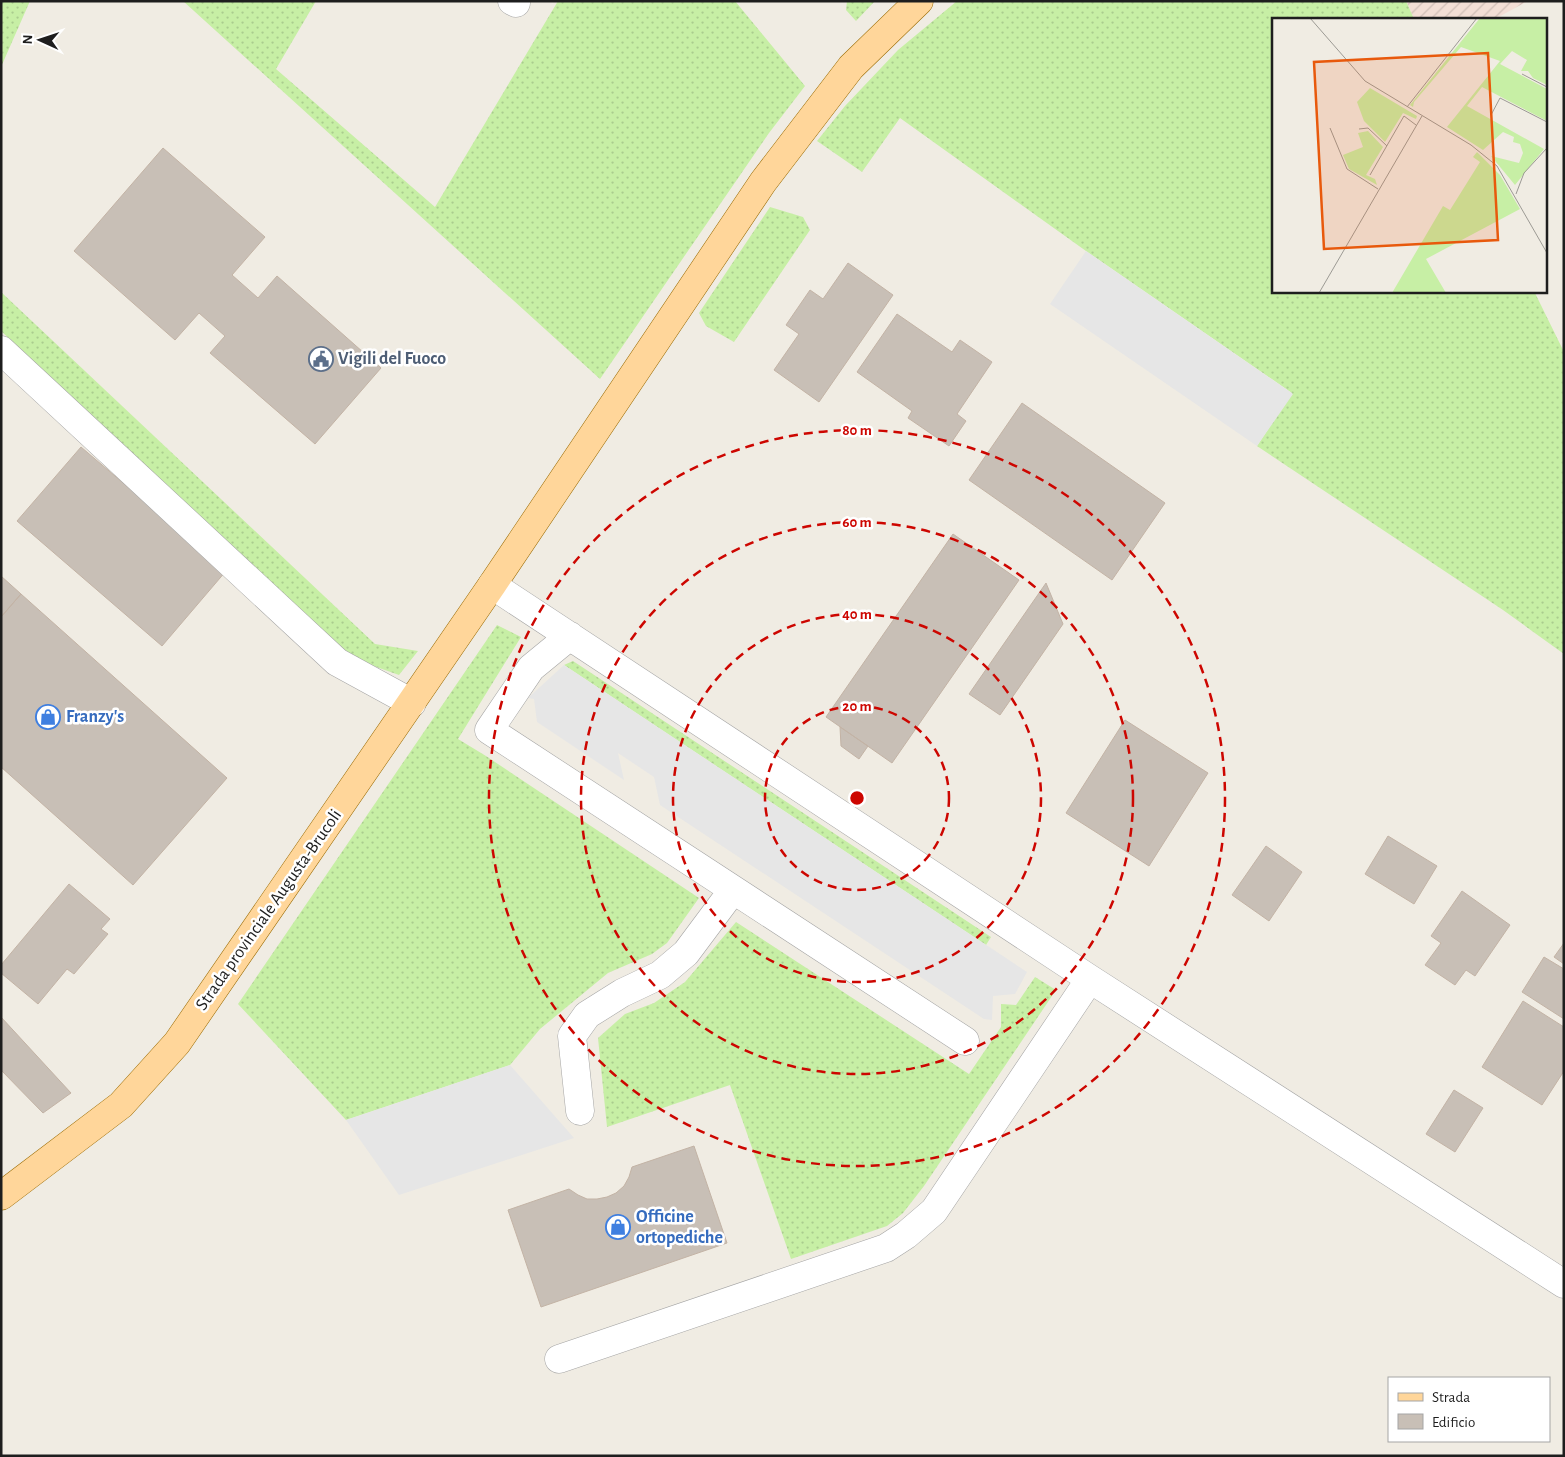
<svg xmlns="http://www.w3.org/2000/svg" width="1565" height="1457" font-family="'Alegreya Sans',sans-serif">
	<defs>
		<pattern id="military-furrows" width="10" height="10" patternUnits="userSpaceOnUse" patternTransform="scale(1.25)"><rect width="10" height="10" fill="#f3ded5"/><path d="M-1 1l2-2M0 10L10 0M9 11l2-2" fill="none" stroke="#d0beb6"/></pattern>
		<pattern id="grass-dots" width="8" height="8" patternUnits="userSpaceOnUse" patternTransform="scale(1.25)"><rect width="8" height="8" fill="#c7efa5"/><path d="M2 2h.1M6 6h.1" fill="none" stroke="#aacc8e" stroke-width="1.8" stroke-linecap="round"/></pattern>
	</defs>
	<rect width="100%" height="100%" fill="#f0ece3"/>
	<path fill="url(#military-furrows)" d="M1406,1H1528L1495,19H1414Z"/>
	<path fill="url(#grass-dots)" d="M1,1H30L1,67Z
		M183,1H316L276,69L435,207L558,1H735L805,86L769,133L600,379Z
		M847,1H875L856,21L846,10Z
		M957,1H1406L1414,19H1274V291H1534L1564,352V654L1503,610L1257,446L1292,393L1086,251L900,118L862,172L817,141L845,106L898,50Z
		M770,207L803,217L810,230L734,342L706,326L699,313Z
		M1,292L375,644L418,651L399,675L351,658L1,331Z
		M497,625L521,637L458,739L486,756L699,898L667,943L652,954L608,973L540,1029L510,1065L346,1120L238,1004Z
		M573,661L991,937L986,945L564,665Z
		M736,922L969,1074L1001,1027V1004L1016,1005L1035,977L1056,990L924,1186L903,1213L887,1226L791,1259L730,1085L607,1127L598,1038L625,1014L654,1003L685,982Z"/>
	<path fill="#e6e6e6" d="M1086,251L1293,394L1257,446L1050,304Z
		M564,665L1027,972L1015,994L993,996L992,1020L984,1019L660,805L654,777L618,753L624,780L537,722L534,699L528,698Z
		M510,1065L574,1138L399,1195L346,1120Z"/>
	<path fill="#c8bfb6" stroke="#c3b3a5" d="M163,148L265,237L232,275L258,298L277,276L381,368L315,444L210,353L225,336L199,313L175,340L74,251Z
		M848,263L893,295L819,402L774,370L799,334L786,325L810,290L823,299Z
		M897,314L952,352L960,340L992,362L957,414L966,421L949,446L908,418L912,411L857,372Z
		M1022,403L1165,503L1112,580L969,480Z
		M81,447L226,571L162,646L17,521Z
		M953,534L1019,580L892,763L826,717Z
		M1,576L21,594L1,617Z
		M1046,583L1063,624L1000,715L969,694Z
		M21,594L227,778L133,885L1,767V617Z
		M1125,720L1208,773L1149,866L1066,813Z
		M840,727L868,746L859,759L841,746Z
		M1388,836L1437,866L1414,904L1365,874Z
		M1266,846L1302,872L1269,921L1232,895Z
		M69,884L110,919L101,929L108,934L74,974L67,969L38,1004L1,973V965Z
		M1462,891L1510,925L1475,976L1466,970L1455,985L1425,965L1441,943L1431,936Z
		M1564,943V964L1554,957Z
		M1544,957L1564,969V1019L1522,992Z
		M1523,1001L1564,1027V1071L1542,1105L1482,1067Z
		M1,1017L71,1093L43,1113L1,1070Z
		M1454,1090L1483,1108L1455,1152L1426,1134Z
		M694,1146L727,1243L541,1307L508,1210L569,1189L578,1195L587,1199H597L607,1197L616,1193L624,1186L629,1177L632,1167Z"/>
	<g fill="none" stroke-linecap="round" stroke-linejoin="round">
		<defs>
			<path id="minor" d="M512,1L516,3
				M1,350L337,662L412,703
				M492,585L1090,979L1564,1284
				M570,636L531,668L489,730L965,1041
				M580,1111L572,1036L587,1015L622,993L660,975L686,953L733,890
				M559,1359L886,1248L906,1235L934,1211L1090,979"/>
			<path id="major" d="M1,1196L121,1105L177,1043L492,585L763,182L851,67L919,1"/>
		</defs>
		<use href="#minor" stroke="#a5a5a5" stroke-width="29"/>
		<use href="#major" stroke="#996a00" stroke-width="29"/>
		<use href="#minor" stroke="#fff" stroke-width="28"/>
		<use href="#major" stroke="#ffd69a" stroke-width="28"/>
	</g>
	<g fill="none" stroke="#cd0600" stroke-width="2.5" stroke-dasharray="9 6">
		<circle cx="857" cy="798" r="92"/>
		<circle cx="857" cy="798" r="184"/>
		<circle cx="857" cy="798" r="276"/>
		<circle cx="857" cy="798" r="368"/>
	</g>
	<defs>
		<symbol id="civic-ring" viewBox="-11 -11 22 22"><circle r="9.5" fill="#fff" stroke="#5c6f8a" stroke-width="1.5"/><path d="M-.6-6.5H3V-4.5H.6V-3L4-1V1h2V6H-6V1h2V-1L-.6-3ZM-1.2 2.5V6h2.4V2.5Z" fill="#5c6f8a"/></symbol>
		<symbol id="shop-ring" viewBox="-11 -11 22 22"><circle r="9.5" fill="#fff" stroke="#3f7fe0" stroke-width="1.5"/><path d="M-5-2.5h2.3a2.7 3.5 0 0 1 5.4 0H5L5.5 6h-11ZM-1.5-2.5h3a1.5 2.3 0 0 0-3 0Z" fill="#3f7fe0"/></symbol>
	</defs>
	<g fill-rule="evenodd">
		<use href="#civic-ring" x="307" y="345" width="28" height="28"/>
		<use href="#shop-ring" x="34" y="703" width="28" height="28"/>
		<use href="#shop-ring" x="604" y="1213" width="28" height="28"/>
	</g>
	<g text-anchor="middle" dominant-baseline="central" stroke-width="5" stroke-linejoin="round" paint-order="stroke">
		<g font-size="18" font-weight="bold" fill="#4e5e75" stroke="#fff" text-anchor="start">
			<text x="338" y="359">Vigili del Fuoco</text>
		</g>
		<g font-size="18" font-weight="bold" fill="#366cbe" stroke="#fff" text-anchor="start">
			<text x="66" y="717">Franzy's</text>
			<text x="636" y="1217">Officine<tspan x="636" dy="21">ortopediche</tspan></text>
		</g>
		<g font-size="18" fill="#1e1e1e" stroke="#fff">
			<text transform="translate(269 910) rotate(-55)">Strada provinciale Augusta-Brucoli</text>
		</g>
	</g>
	<g transform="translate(1272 18)">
		<rect width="275" height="275" fill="#f0ece3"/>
		<path d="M208,0H275V67L261,60L256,53H249L255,42L240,33L228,46L275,71V103L210,69L195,88L272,131L243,167L219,138L247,145L251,135L248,126L241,124L242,119L231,114L211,132L175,109L228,43L189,29L142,84L141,89L138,87ZM98,70L145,98L144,101L131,95L113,124L92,103L85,84ZM96,113L111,129L94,157L103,161L105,167L77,151L71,137L91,129L86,115ZM205,134L228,157L248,191L154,241L174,275H120L171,188L178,192L208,144L201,139Z" fill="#c7efa5"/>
		<path fill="none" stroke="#9c9a94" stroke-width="1" d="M38,0L93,63L199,127L225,148L275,235M250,56L275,69M135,89L205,0M219,97L228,80L275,104M58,110L75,151L106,171M87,111L96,110L115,128M98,157L132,98L144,107M244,176L252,155L275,130M47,275L150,98"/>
		<path fill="#e8590c" fill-opacity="0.15" stroke="#e8590c" stroke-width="2.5" d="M216,35L226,222L52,231L42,44Z"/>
		<rect width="275" height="275" fill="none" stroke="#1e1e1e" stroke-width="2.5"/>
	</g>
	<circle cx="857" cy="798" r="8" fill="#cd0600" stroke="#fff" stroke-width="2.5"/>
	<g font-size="15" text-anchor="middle" font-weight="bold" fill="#cd0600" stroke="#fff" stroke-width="5" stroke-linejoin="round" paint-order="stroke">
		<text x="857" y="435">80 m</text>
		<text x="857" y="527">60 m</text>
		<text x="857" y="619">40 m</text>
		<text x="857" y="711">20 m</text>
	</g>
	<rect width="1565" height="1457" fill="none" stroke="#1e1e1e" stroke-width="5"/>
	<rect x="1388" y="1377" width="162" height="65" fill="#ffffff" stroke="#a5a5a5"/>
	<rect x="1398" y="1393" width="25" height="8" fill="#ffd69a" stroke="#a5a5a5"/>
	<text x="1432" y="1402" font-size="15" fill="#1e1e1e">Strada</text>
	<rect x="1398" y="1414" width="25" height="15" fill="#c8bfb6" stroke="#a5a5a5"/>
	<text x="1432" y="1427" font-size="15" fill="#1e1e1e">Edificio</text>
	<g transform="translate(40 40) rotate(273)" stroke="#ffffff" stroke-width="4" paint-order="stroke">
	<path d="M0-4L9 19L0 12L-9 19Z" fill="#1e1e1e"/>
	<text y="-8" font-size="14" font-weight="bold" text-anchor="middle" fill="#1e1e1e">N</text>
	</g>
</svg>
